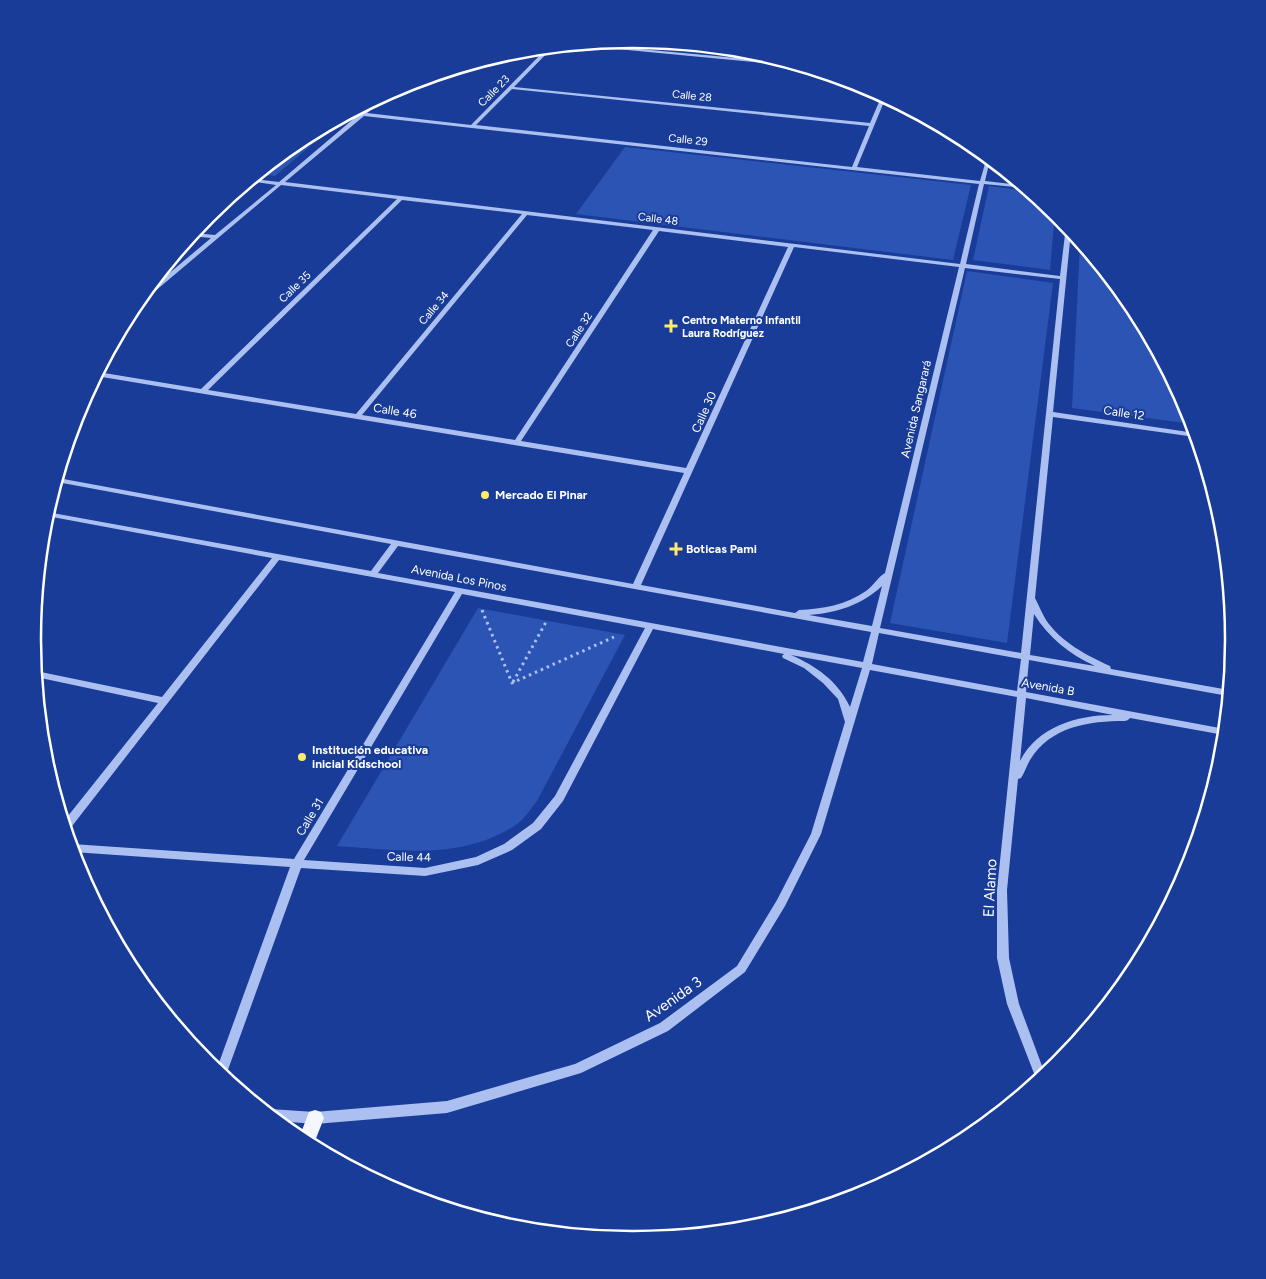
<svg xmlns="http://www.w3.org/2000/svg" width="1266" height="1279" font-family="Figtree,sans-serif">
	<rect width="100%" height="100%" fill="#183c97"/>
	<path fill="#2c54b5" d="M343,117H344L275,176L258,174L300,140Z
		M625,147L971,185L953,260L576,214Z
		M989,186L1028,191L1055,213L1050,270L973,260Z
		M1080,243L1132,306L1188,410L1192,424L1072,408Z
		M967,271L1053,283L1007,643L890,623Z
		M478,608L625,635L537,801C531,808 525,819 517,824C462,861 399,850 337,846Z"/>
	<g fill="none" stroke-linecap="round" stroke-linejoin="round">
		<path stroke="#abc0f1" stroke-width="3" stroke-dasharray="2.5 4" stroke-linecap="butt" d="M482,610L512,683L614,637
			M513,682L546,622"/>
		<path fill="#abc0f1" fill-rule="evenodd" d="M586,44L792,63L798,65L796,66L575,45Z
			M548,47H553L514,87L870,123L882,95L886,97L857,167L980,181L987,157L990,160L985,181L1021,185L1025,188L984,184L966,264L1060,276L1066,226L1071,231L1053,412L1195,433V437L1053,417L1035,598C1039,606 1042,613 1046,620C1061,642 1086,655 1110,666L1111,669L1229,690L1228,696L1029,660L1026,692L1225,729L1224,735L1130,718L1128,720L1125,721C1089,721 1051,726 1030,760C1027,765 1025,772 1021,778L1018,779L1007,890L1009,958L1019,1004L1045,1074L1037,1081L1007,1004L997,958V890L1017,697L870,670L821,834L785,906L745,972L668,1031L581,1073L447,1113L315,1124L278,1121L266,1111L270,1109L315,1112L447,1101L575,1064L660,1023L737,966L777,900L811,834L845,722L838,699L823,683L804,668L783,658L782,656L784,654L653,629L563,801L541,829L512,850L478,865L425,876L301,868L225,1078L216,1071L290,867L73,852L71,844H72L294,859L455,592L279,560L69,830H66L64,821L158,703L36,677V671L162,697L272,558L47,516H46L47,512L371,571L391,544L57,482L58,478L633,584L684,473L96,376L98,372L201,389L397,199L281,185L135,308L132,309L141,297L211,238L191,236L194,233L215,235L276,185L249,181L253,179L279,182L358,115L348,114L353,112L361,113L381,97L390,92V94L367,113L471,125ZM512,89L869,126L852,167L476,125ZM364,116L979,184L960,264L285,182ZM402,200L522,214L356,414L208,390ZM527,215L653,230L515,440L362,415ZM659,231L788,247L686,468L521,441ZM794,247L959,267L885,573C878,577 873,586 866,591C846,605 822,609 799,610L795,613L641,585ZM965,268L1060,279L1021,653L880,628ZM398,546L871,632L863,662L378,573ZM882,586L872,626L809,615C836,613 862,605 882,586ZM462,594L645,628L555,796L533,823L504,844L476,857L425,868L304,860ZM1034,614C1049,638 1069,654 1095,666L1030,655ZM879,633L1021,659L1017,691L872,664ZM791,655L862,668L850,707C838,681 816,666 791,655ZM1026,698L1113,715C1077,715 1037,727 1020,761Z"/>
		<path fill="#f5f7ff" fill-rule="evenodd" d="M315,1110L321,1112L324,1118L313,1146L299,1138L309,1112Z"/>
	</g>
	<g fill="#ffeb6b" stroke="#183c97" stroke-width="2">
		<path d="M668.5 318.5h5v5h5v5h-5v5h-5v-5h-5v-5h5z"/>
		<circle cx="485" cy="495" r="5"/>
		<path d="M673.5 541.5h5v5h5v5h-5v5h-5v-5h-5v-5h5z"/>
		<circle cx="302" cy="757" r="5"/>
	</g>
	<g text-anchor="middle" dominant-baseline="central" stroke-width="4" stroke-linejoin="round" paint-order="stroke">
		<g font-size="11" fill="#fff" stroke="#183c97">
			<text transform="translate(494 91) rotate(-45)">Calle 23</text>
			<text transform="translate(692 96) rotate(6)">Calle 28</text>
			<text transform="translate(688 140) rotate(6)">Calle 29</text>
			<text transform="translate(658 219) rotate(7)">Calle 48</text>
			<text transform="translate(295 287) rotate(-44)">Calle 35</text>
			<text transform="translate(434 308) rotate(-50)">Calle 34</text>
			<text transform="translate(579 330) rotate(-57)">Calle 32</text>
		</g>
		<g font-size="11" font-weight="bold" fill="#fff" stroke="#183c97" text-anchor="start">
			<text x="682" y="320">Centro Materno Infantil<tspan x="682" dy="13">Laura Rodríguez</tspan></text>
		</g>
		<g font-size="12" fill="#fff" stroke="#183c97">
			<text transform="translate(916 409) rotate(-77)">Avenida Sangarará</text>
			<text transform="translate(395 411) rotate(9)">Calle 46</text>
			<text transform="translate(704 412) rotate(-66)">Calle 30</text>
			<text transform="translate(1124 413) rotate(8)">Calle 12</text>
			<text transform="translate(459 578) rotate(11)">Avenida Los Pinos</text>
			<text transform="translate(1048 687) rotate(10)">Avenida B</text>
			<text transform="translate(310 817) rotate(-59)">Calle 31</text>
			<text transform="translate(409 857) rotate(1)">Calle 44</text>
		</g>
		<g font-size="12" font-weight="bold" fill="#fff" stroke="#183c97" text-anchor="start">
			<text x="495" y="495">Mercado El Pinar</text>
			<text x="686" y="549">Boticas Pami</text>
			<text x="312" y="750">Institución educativa<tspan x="312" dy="14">inicial Kidschool</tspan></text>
		</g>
		<g font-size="15" fill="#fff" stroke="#183c97">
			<text transform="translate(990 888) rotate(-87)">El Alamo</text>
			<text transform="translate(673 999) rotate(-35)">Avenida 3</text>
		</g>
	</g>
	<path d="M0 0H1266V1279H0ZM632 48H634A591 591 0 0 1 1225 639V640A591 591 0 0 1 634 1231H632A591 591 0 0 1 41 640V639A591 591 0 0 1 632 48Z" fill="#183c97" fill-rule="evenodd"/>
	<path fill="none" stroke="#fff" stroke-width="2.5" d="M632 48H634A591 591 0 0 1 1225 639V640A591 591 0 0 1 634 1231H632A591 591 0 0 1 41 640V639A591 591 0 0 1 632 48Z"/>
</svg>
